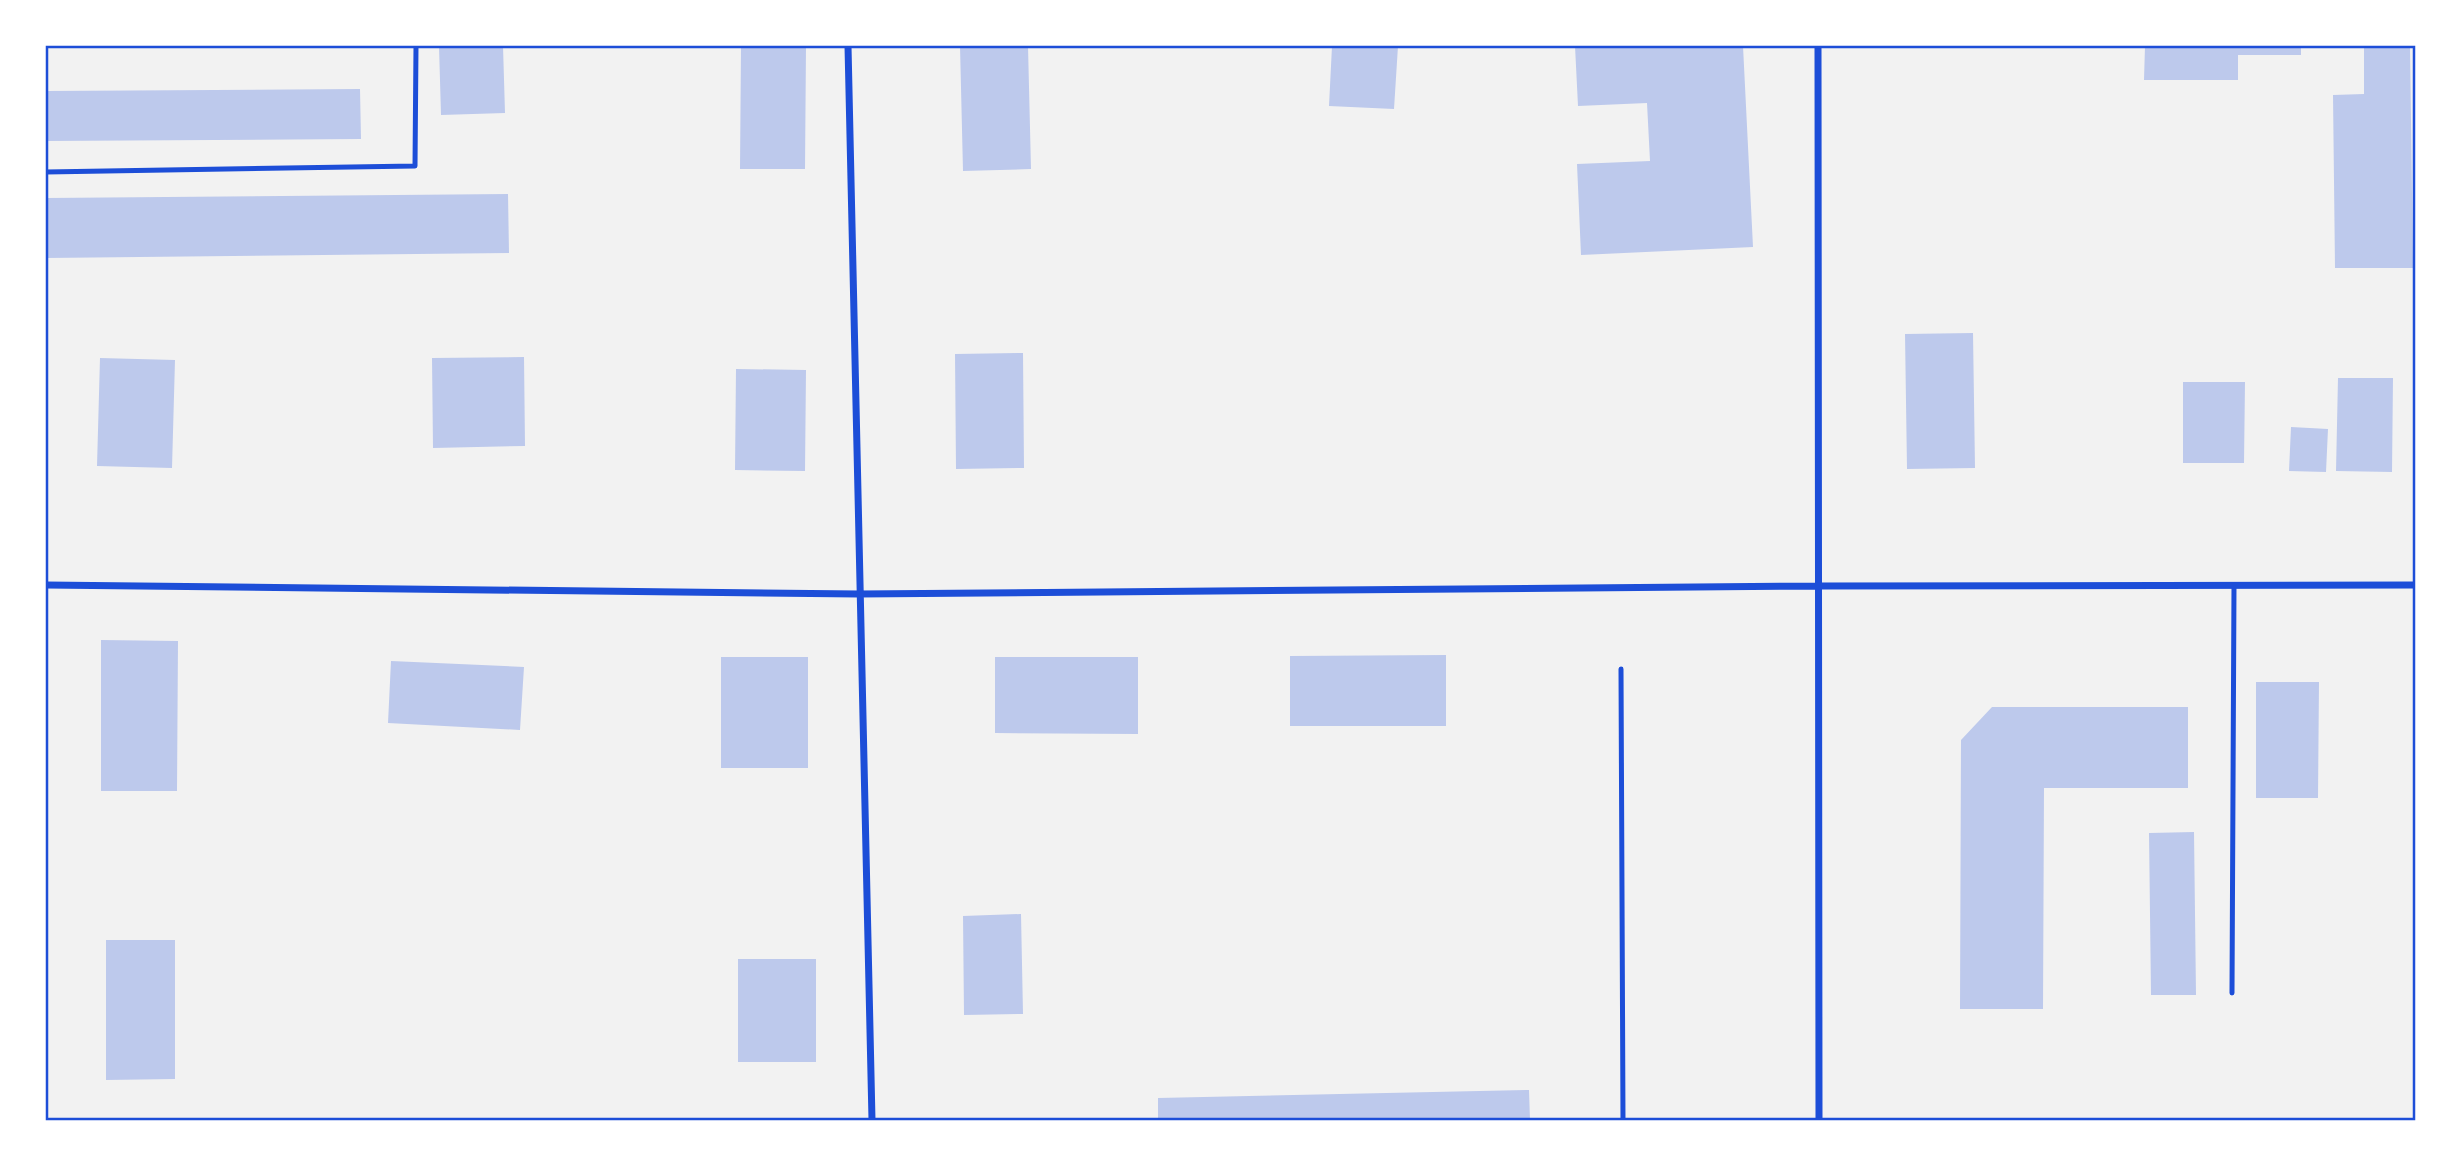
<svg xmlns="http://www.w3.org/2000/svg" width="2461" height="1166" font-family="'DejaVu Sans',sans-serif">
	<rect width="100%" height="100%" fill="#f2f2f2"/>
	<path fill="#bdc9ec" d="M439,46H503L505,113L441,115Z
		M741,46H806L805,169H740Z
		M960,46H1028L1031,169L963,171Z
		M1332,46H1398L1394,109L1329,106Z
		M1575,46H1743L1753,247L1581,255L1577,164L1650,161L1647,103L1578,106Z
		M2145,46H2301V55H2238V80H2144Z
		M2364,46H2410L2413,268H2335L2333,95L2364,94Z
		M360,89L361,139L46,141V91Z
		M508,194L509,253L46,258V198Z
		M1973,333L1975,468L1907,469L1905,334Z
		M1023,353L1024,468L956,469L955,354Z
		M524,357L525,446L433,448L432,358Z
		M100,358L175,360L172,468L97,466Z
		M736,369L806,370L805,471L735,470Z
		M2338,378H2393L2392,472L2336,471Z
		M2183,382H2245L2244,463H2183Z
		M2291,427L2328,429L2326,472L2289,471Z
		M101,640L178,641L177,791H101Z
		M1446,655V726H1290V656Z
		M721,657H808V768H721Z
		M995,657H1138V734L995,733Z
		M391,661L524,667L520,730L388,723Z
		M2256,682H2319L2318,798H2256Z
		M1992,707H2188V788H2044L2043,1009H1960L1961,740Z
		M2194,832L2196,995H2151L2149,833Z
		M1021,914L1023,1014L964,1015L963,916Z
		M106,940H175V1079L106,1080Z
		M738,959H816V1062H738Z
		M1529,1090L1530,1120H1158V1098Z"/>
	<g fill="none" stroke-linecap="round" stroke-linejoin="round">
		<path stroke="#1d4ed8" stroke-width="5" d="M46,172L415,166L416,46
			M1621,669L1623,1120
			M2232,993L2234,585"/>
		<path stroke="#1d4ed8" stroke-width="7" d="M848,46L872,1120
			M1818,46L1819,1120
			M46,585L859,594L1818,586L2416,585"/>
	</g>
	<rect width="2461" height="1166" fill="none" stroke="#ffffff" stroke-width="94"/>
	<rect x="47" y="47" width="2367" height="1072" fill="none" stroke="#1d4ed8" stroke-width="2.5"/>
</svg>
